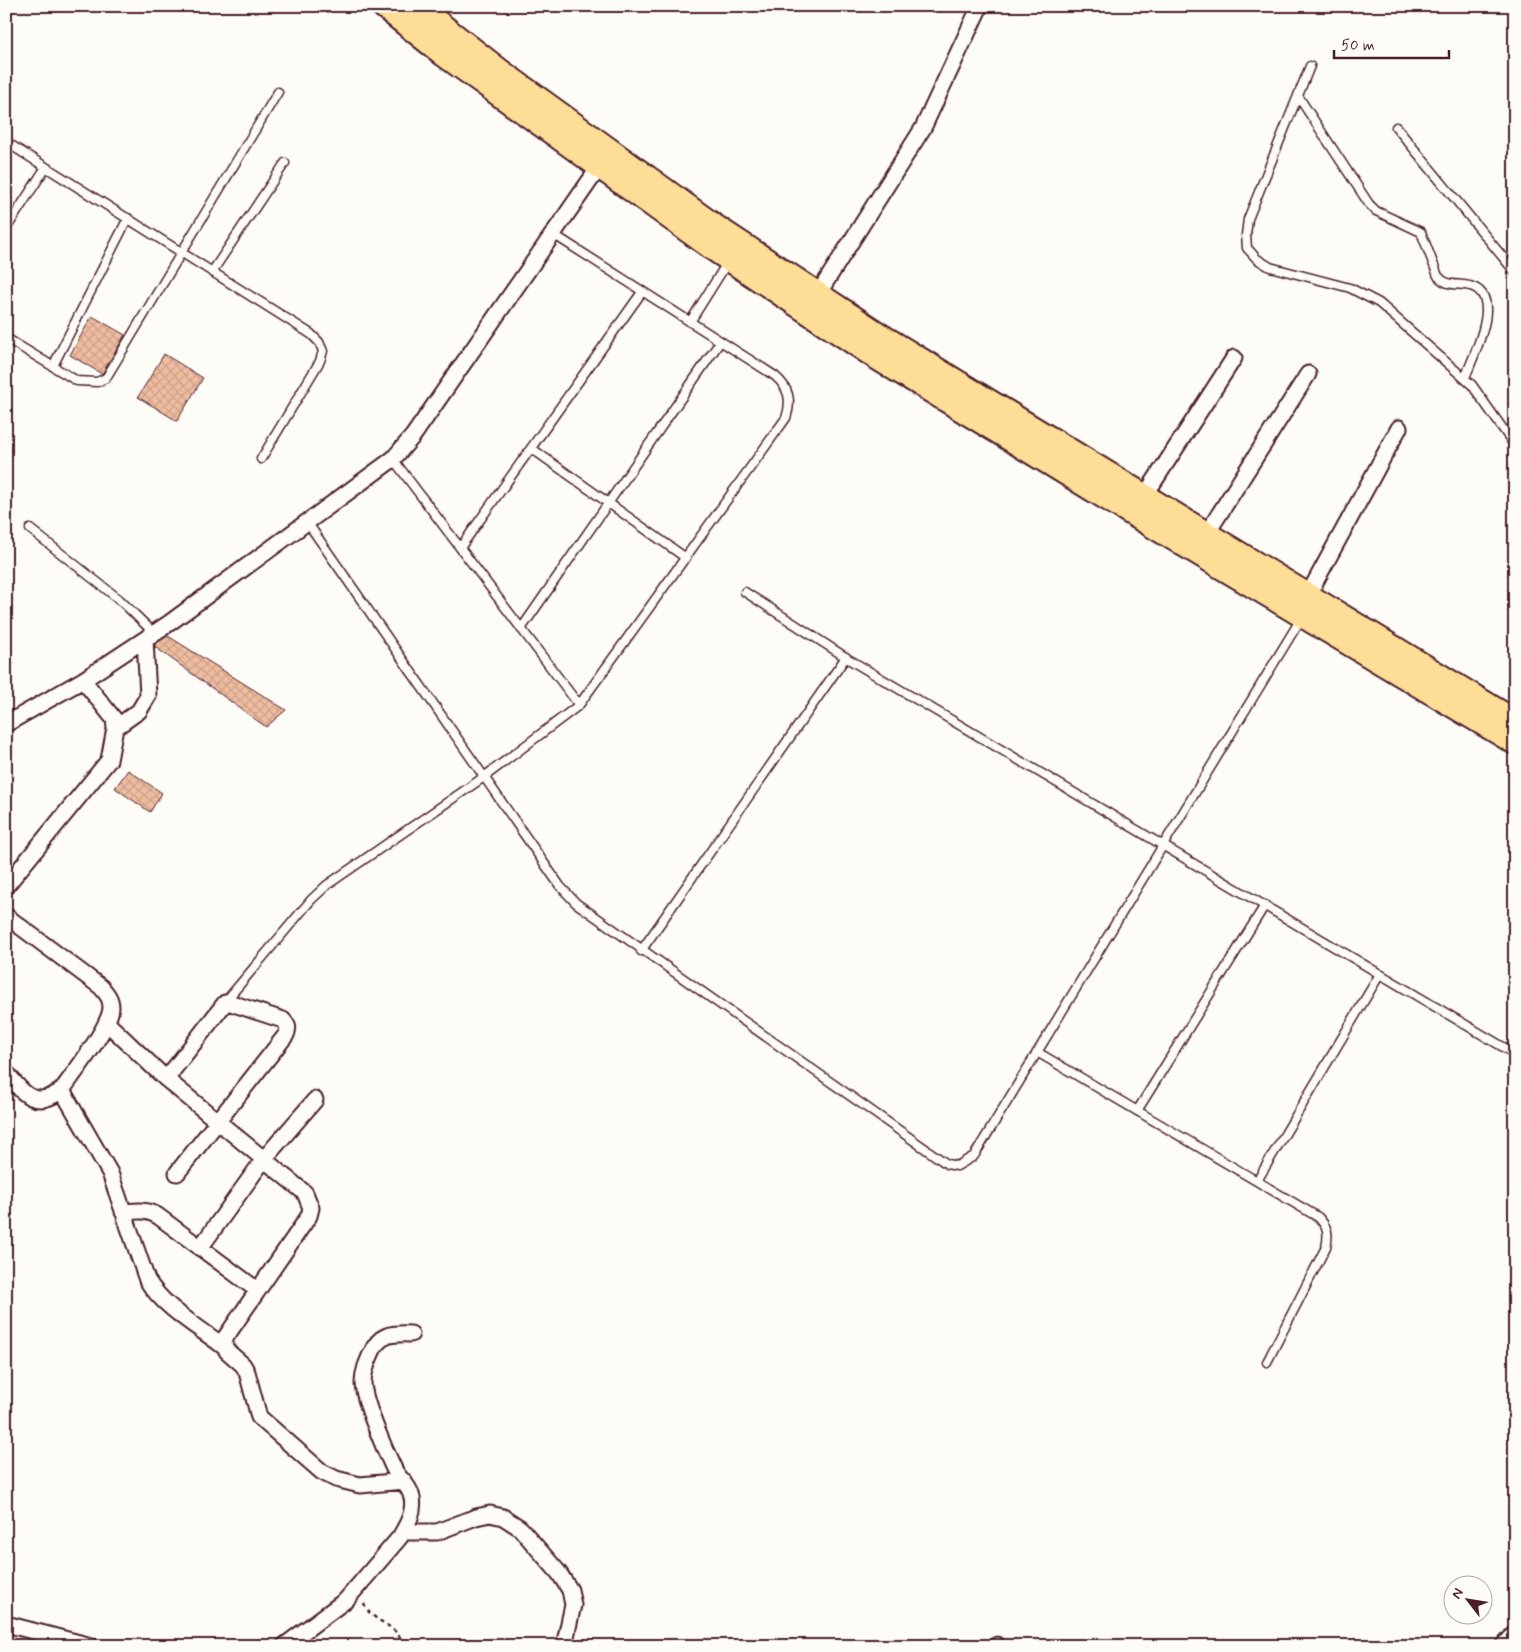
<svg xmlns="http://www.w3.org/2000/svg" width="1521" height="1652" font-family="Mynerve,sans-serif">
	<defs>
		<pattern id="building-cross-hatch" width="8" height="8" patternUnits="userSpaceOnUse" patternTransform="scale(1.25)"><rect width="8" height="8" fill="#eebc9f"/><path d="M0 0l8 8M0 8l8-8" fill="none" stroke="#cea189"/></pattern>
	</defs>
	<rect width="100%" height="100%" fill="#fdfcf7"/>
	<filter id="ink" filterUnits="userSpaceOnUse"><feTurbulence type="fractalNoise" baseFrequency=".02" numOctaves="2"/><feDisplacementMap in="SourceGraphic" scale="10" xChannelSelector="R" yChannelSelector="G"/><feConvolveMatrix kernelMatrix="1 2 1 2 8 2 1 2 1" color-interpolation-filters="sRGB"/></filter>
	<g filter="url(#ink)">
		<path fill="url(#building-cross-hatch)" stroke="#4a1f2b" d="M92,316L125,335L102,374L70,355Z
			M164,354L203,378L177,421L138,397Z
			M168,636L286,710L266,727L155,647V644Z
			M128,770L162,793L150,812L115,788Z"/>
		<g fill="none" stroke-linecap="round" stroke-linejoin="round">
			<defs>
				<path id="service" d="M1310,66L1248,219L1246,235L1247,248L1257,259L1270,267L1350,288L1379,303L1472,385L1515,446
					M1298,96L1369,204L1376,211L1421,232L1438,276C1447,287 1457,283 1470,286C1505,295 1473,356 1465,378
					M1396,127L1515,272
					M6,142L311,334L319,342L323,351L320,361L261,459
					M6,229L46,167
					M212,272L285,163
					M690,322L729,260
					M6,338L77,381L97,382L106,378L278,92
					M53,366L128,218
					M531,448L686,558
					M393,459L579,705
					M307,522L560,886L576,903L947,1164L957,1166L974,1156L1302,617
					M30,529L120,600L154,633
					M460,548L642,292
					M745,592L850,660L1515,1054
					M521,629L720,342
					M641,951L846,657
					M225,1002L311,900L327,885L484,777L579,705L786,418C792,400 789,388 775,376L553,234
					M1037,1052L1318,1217C1328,1227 1329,1234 1326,1247L1267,1362
					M1137,1111L1265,905
					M1257,1181L1380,974"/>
				<path id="minor" d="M818,294L923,128L980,6
					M1144,497L1234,358
					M1206,535L1308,374
					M1307,597L1399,428
					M6,724L83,680L168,624L393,459L413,436L600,166
					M115,728L139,711L148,696L145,639
					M6,886L109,760L115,728L114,719L83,680
					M6,916L101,987C106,993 111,998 111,1007C111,1026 74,1073 62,1090C35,1110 23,1094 6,1072
					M107,1023L166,1079L305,1193L311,1208L309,1216L223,1341L227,1351L243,1365L247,1372L259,1417L322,1472L336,1479L360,1485L404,1481
					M166,1079L225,1003H231L283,1020C288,1025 289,1028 286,1035L177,1173
					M62,1090L110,1173L147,1280C164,1308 197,1326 223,1346
					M123,1212C137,1211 146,1209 158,1216L257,1290
					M200,1248L264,1159L315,1100
					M403,1532H437L476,1517L490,1514L503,1517L520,1528L559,1573L570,1590L573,1605L564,1646
					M6,1624L91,1646
					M284,1646L346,1600L400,1537C407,1525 415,1512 412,1498C410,1485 399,1480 394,1469C385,1450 364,1403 363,1383C363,1372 367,1363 371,1354C379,1334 391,1333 411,1334
					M997,1646V1645
					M1504,1646L1515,1633"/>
				<path id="primary" d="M384,6L444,54L713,248L875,356L1132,513L1515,742
					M416,6L498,70L715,227L879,335L1515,722"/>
			</defs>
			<use href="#service" stroke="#4a1f2b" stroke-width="11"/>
			<use href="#minor" stroke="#4a1f2b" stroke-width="19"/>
			<use href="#primary" stroke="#4a1f2b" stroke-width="28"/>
			<path stroke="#4a1f2b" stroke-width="2.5" stroke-dasharray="4 4" stroke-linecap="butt" d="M364,1603C370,1623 399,1623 403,1646"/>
			<use href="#service" stroke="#fdfcf7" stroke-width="8"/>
			<use href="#minor" stroke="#fdfcf7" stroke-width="15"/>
			<use href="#primary" stroke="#fedd96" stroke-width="24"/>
		</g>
	</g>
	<rect width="1521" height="1652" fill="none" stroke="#fdfcf7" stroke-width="25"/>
	<rect x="12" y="12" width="1496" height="1627" fill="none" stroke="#4a1f2b" stroke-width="2" filter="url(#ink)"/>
	<g transform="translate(1468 1600) rotate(301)"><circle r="24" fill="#fdfcf7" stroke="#b5a4a5"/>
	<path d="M0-4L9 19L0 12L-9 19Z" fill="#4a1f2b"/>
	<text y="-8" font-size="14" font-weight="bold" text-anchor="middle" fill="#4a1f2b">N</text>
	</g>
	<path d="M1334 50v8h115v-8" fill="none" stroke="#4a1f2b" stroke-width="2.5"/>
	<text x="1341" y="50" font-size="15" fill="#4a1f2b" stroke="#fdfcf7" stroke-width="4" paint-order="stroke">50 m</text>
</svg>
